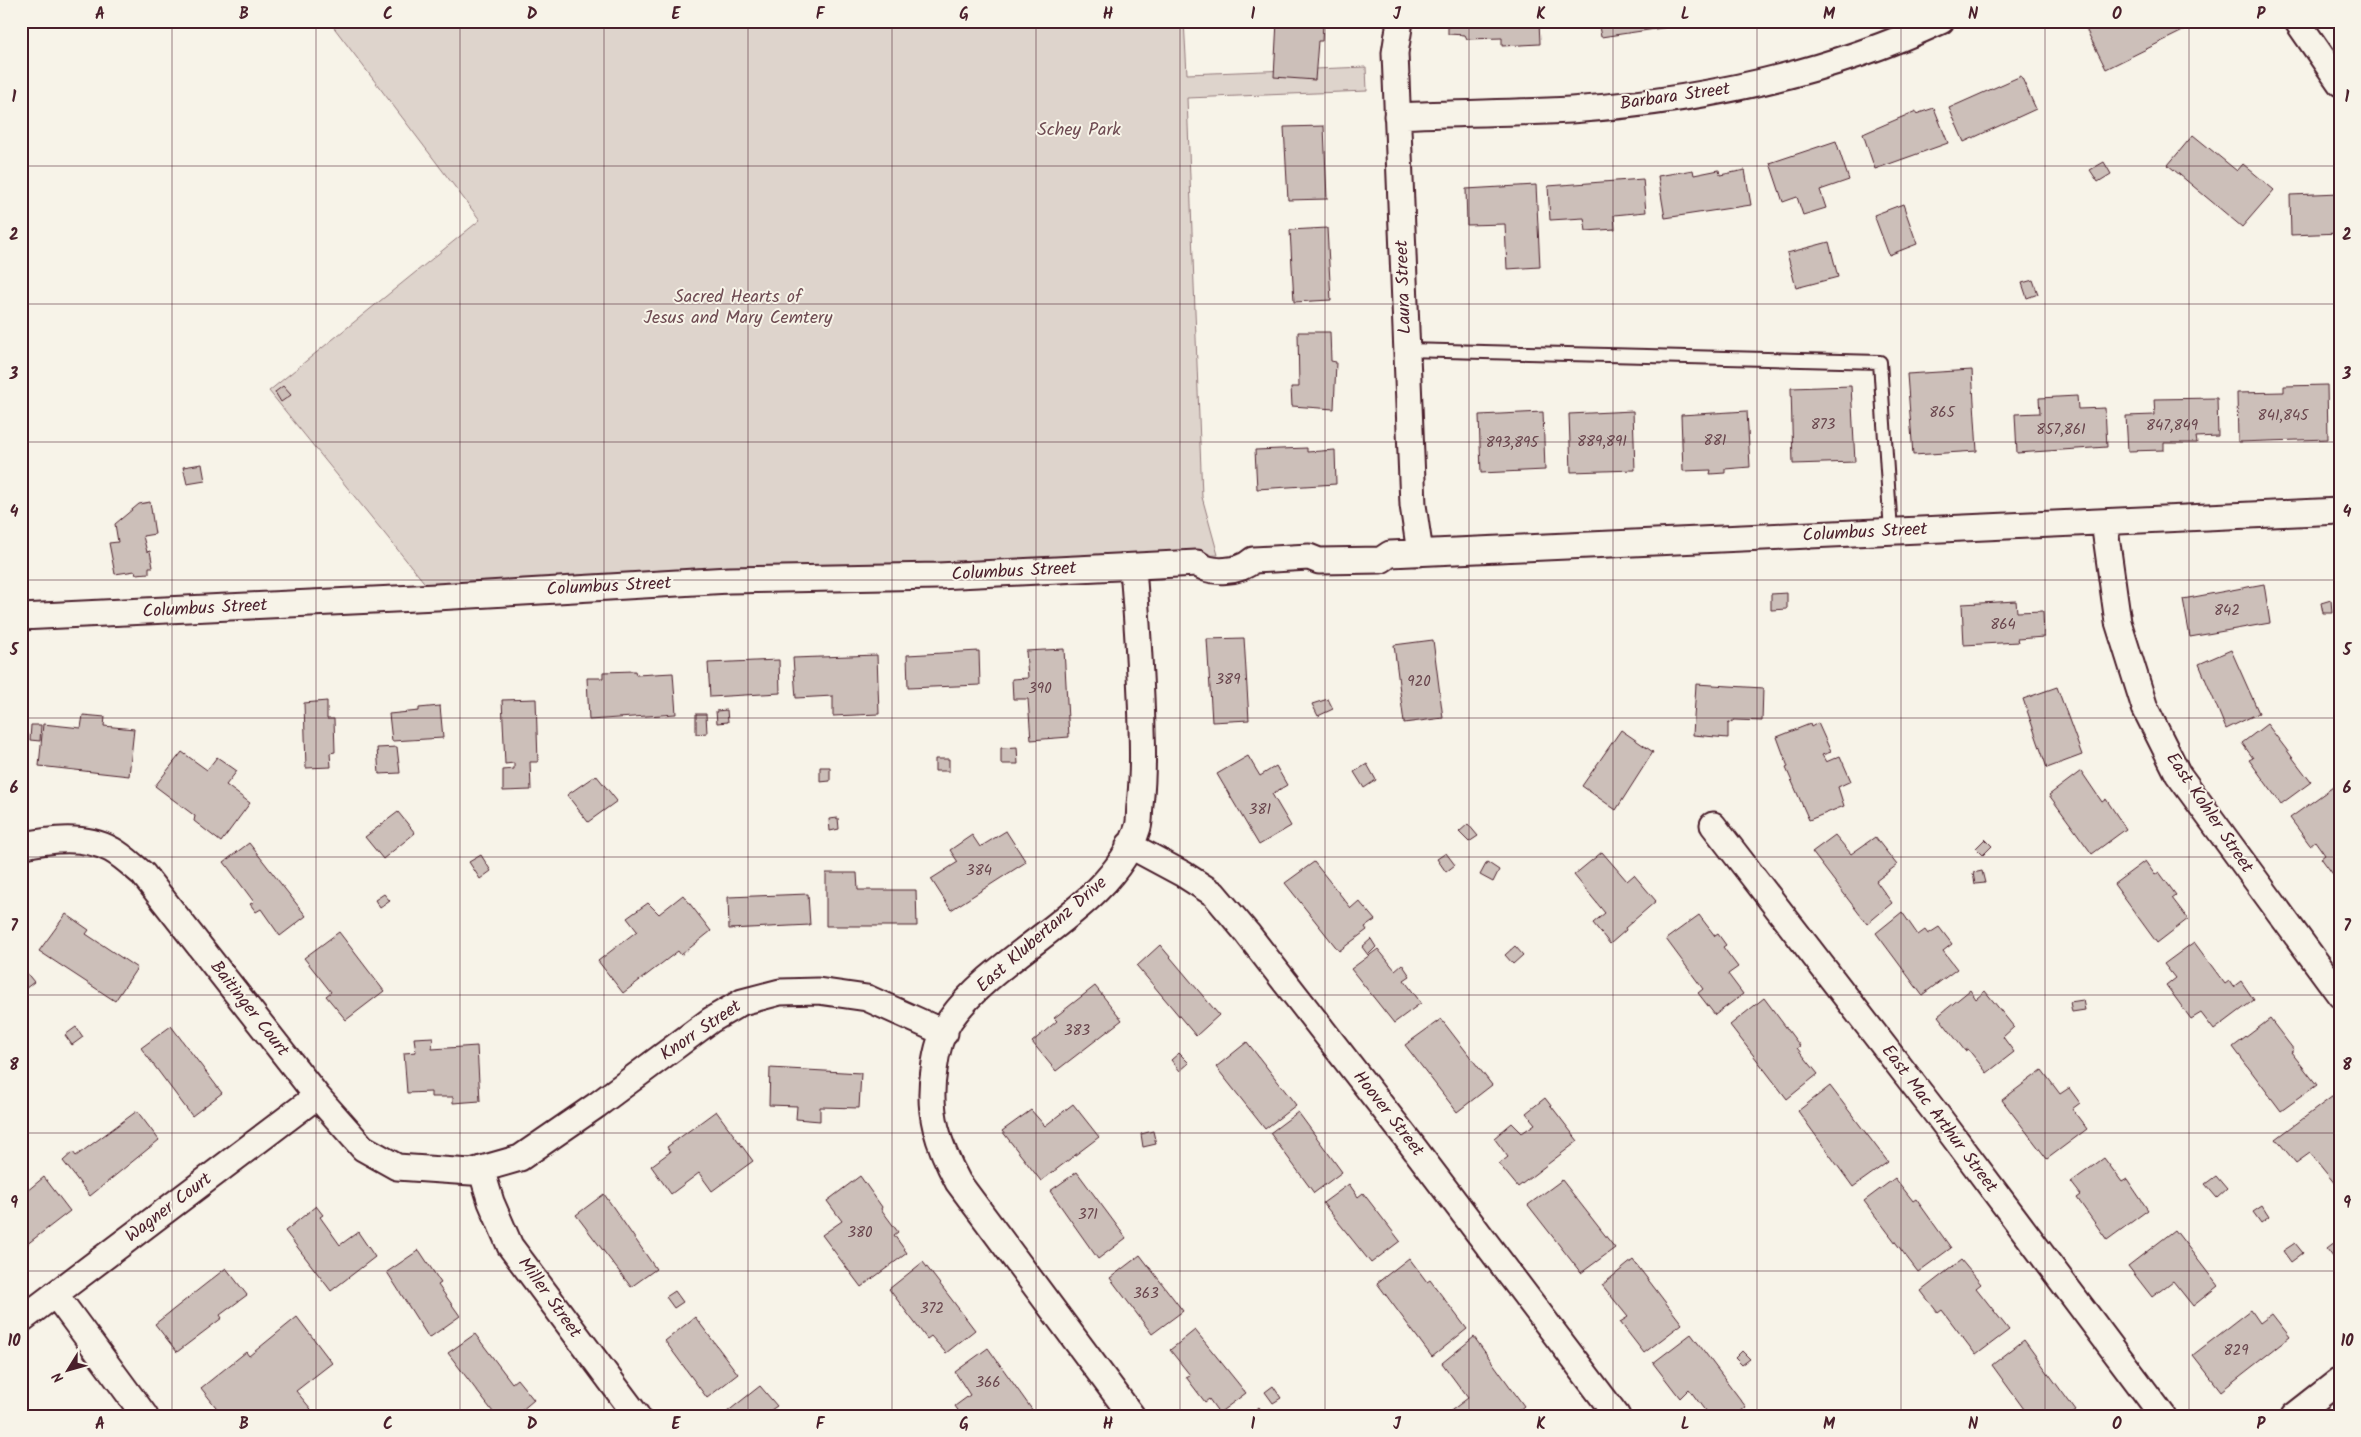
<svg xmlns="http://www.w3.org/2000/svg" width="2361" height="1437" font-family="Kalam,sans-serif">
	<rect width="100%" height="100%" fill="#f7f3e8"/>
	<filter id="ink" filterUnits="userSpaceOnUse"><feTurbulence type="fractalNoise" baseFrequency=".02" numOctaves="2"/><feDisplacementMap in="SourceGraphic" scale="10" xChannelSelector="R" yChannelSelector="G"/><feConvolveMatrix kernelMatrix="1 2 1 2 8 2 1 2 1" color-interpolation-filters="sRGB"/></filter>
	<g filter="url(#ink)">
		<path fill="#ded4cc" stroke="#947a7c" d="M329,21H1184L1187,74L1366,67L1367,91L1187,98L1202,497L1218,555L436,597L269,391L480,220Z"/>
		<path fill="#ccbfb9" stroke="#4a1f2b" d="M1277,21H1323L1322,41H1318L1315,80L1274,77Z
			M1448,21H1539L1540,44L1502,46V38L1467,39L1465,35L1448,34Z
			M1598,21H1696V23L1601,37Z
			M2102,21H2117L2118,23L2121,21L2199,23L2106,69L2086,29Z
			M2021,76L2036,109L1964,142L1949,108Z
			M1934,108L1948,143L1875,169L1863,134L1916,111V114Z
			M1324,126L1327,199L1288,200L1284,127Z
			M2193,135L2237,171L2243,164L2274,190L2242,227L2168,165Z
			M1836,141L1849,180L1820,190L1826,208L1803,215L1797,197L1783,202L1770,163Z
			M2104,162L2111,174L2098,182L2090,170Z
			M1693,170L1694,175L1719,170L1720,175L1745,170L1751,205L1665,218L1658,176Z
			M1643,179L1646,212L1614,215L1615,229L1586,231L1584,218L1550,220L1548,186Z
			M1536,185L1540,267L1507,269L1505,224L1467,225L1466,189Z
			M2340,193V233L2291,235L2290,195Z
			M1903,204L1917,244L1889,255L1874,215Z
			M1327,228L1331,300L1294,302L1290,230Z
			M1829,242L1838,277L1796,288L1787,253Z
			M2033,280L2038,294L2027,298L2022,283Z
			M1298,332H1330L1331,361L1336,362L1334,409L1292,406L1291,387H1299Z
			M1972,370L1977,451L1913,455L1907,374Z
			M2327,385L2328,439L2238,442L2237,393L2284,392V386Z
			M283,386L291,395L281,402L275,392Z
			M1851,386L1855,462L1793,464L1791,388Z
			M2077,396L2078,409L2105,408L2107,447L2017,453L2015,414L2040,413L2039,398Z
			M2217,398L2218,436L2196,437L2197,443H2164V450L2128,451L2126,416L2155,415L2154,399Z
			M1633,411L1635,470L1571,472L1569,414Z
			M1747,411L1750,467L1725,469V473L1710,474L1711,470L1683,471L1681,415Z
			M1543,412L1545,470L1481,473L1479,415Z
			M1307,448V452L1335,450L1336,484L1257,489L1255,450Z
			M202,464L205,481L187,484L183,467Z
			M150,502L155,534L143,536L147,552L150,551L153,567H149V573L136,574L135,571L115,574L109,543L118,542L115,524L139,504Z
			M2264,584L2270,623L2190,637L2183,599Z
			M1787,593V609L1771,610V594Z
			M2331,600L2332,613H2323L2321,603Z
			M2016,601L2017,612L2043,611L2044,637L2017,639L2018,642L1964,645L1962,604Z
			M1244,638L1249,720L1212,722L1207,639Z
			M1433,640L1443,718L1404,723L1394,645Z
			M1064,649L1069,737L1031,740L1028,699H1013L1012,679L1028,678L1026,651Z
			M2231,650L2259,713L2226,729L2199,664Z
			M979,651L980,685L908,688L907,655Z
			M877,655L879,714L833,716V696L796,698L793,658Z
			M779,660L780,693L710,697L708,663Z
			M635,671L636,675L673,673L676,714L589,720L587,678H603V672Z
			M1696,684L1763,688L1762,721L1734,720L1728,724V738L1693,735Z
			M2057,687L2082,755L2047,768L2023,699Z
			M536,699L538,762H530L531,790L503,791V770L514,769V763L505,764L502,700Z
			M1328,699L1333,709L1318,716L1312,704Z
			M327,701V719H334L335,752L330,753L331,767L306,768L304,703Z
			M440,706L443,738L392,741L389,714L419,711V708Z
			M727,710L728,722L717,723L716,711Z
			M696,714H706L707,733L696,734Z
			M83,715L105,717L104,726L134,729L129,776L39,766L43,724L81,728Z
			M1818,723L1831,752L1822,755L1826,762L1840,756L1851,781L1838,787L1844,806L1809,820L1786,768L1788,767L1777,737L1810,724L1811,727Z
			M2267,724L2311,782L2281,804L2249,760L2253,758L2242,743Z
			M31,725H41L40,741L30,740Z
			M1621,730L1653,752L1616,810L1582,786Z
			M397,747L400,773L379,774L377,748Z
			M1017,747L1018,764H1001V748Z
			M182,752L207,770L217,757L237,771L226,785L250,803L221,842L194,821L195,816L155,786Z
			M1248,756L1260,776L1276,766L1287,785L1272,794L1291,826L1259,845L1217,774Z
			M935,759H949V771H935Z
			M1367,764L1376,780L1364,788L1354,772Z
			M820,767H830V781L820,782Z
			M2081,771L2102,802L2106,799L2126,829L2092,854L2049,795Z
			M596,775L617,801L588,822L567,795Z
			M2340,782V874L2335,877L2321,858L2325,855L2315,841L2310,845L2290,818Z
			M398,812L415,833L383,859L365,837Z
			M838,818L839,829L830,831L829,819Z
			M1468,824L1478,836L1469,842L1459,832Z
			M1006,831L1026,862L951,910L931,879L958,862L950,850L972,835L980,847Z
			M1835,835L1851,854L1875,837L1897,865L1876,881L1892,903L1867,924L1812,852Z
			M1985,839L1992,846L1983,855L1976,848Z
			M249,843L306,916L280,936L261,909L256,912L250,904L254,902L224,862Z
			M1602,852L1627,881L1634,875L1656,901L1625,928L1626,930L1610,944L1593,923L1605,913L1574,875Z
			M1446,853L1455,865L1446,872L1437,859Z
			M481,855L491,871L480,879L469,862Z
			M2145,861L2155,875L2159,872L2176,895L2172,898L2188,919L2157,943L2114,884Z
			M1314,862L1351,908L1359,901L1375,920L1365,927L1367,930L1339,951L1285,883Z
			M1487,862L1499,870L1493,882L1480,875Z
			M1982,871L1985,883L1975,884L1973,873Z
			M826,873H857L858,890H916L917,926H826Z
			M384,894L390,901L380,908L375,900Z
			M808,894L810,925L729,929L728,897Z
			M683,895L711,931L681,955L678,951L623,993L598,961L637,931L627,918L648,903L659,914Z
			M1902,912L1918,935L1925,930L1928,934L1939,927L1952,944L1943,951L1957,969L1922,995L1876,933Z
			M66,914L89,930L86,934L137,968L115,1001L39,951Z
			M1699,915L1715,936L1718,934L1726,945L1723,947L1738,967L1728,974L1743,994L1715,1015L1698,993L1703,989L1666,939Z
			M339,932L384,991L346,1020L326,996L331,992L304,958Z
			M1371,939L1376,947L1368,955L1362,947Z
			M2194,942L2225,984L2229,981L2233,987L2241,981L2254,1000L2214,1030L2201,1013L2191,1019L2166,985L2175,978L2164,964Z
			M1160,945L1219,1015L1196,1036L1137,966Z
			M1515,946L1523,955L1513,964L1505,955Z
			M1378,949L1395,970L1402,964L1410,976L1404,980L1421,1003L1394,1023L1351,969Z
			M21,966L34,982L21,992Z
			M1095,986L1122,1020L1056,1071L1032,1042L1057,1021L1054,1018Z
			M1970,990L1976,999L1985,991L2014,1027L2003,1037L2014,1052L1987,1073L1968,1049L1965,1051L1938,1016Z
			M1764,998L1800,1046L1797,1048L1818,1074L1787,1099L1730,1025Z
			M2083,1000L2085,1010L2072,1012L2070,1002Z
			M1441,1019L1492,1085L1457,1112L1405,1045Z
			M2270,1019L2294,1050L2291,1052L2317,1085L2281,1111L2233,1047Z
			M171,1026L222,1093L192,1116L141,1048Z
			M76,1027L83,1037L72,1045L65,1035Z
			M433,1037L432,1049L477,1046L480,1101L453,1103V1097H431V1092L407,1093L404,1053L416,1052L414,1038Z
			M1247,1042L1296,1105L1265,1129L1216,1067Z
			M1179,1053L1189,1063L1180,1071L1171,1060Z
			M770,1068L861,1073L859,1108L820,1107V1121L796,1119L797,1106L769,1105Z
			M2042,1070L2060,1094L2069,1088L2080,1103L2072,1109L2087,1129L2047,1159L2002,1100Z
			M1830,1086L1888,1162L1853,1187L1798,1111Z
			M2333,1096L2340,1105V1190L2310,1153L2296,1163L2276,1139Z
			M1545,1098L1578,1141L1518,1187L1499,1164L1508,1157L1494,1138L1512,1123L1522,1133L1535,1124L1526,1113Z
			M1073,1104L1099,1137L1041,1181L1002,1131L1031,1110L1045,1126Z
			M137,1111L159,1140L90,1196L63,1161L73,1152L76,1156Z
			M716,1111L753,1161L712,1191L699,1173L671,1194L651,1166L670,1152L667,1147Z
			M1298,1112L1342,1172L1314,1193L1270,1133Z
			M1153,1131L1156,1144L1143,1147L1141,1134Z
			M2104,1158L2122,1182L2127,1179L2148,1210L2107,1240L2077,1198L2081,1195L2071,1182Z
			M1077,1172L1126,1238L1098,1259L1050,1191Z
			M860,1176L882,1207L881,1209L898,1232L894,1235L907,1253L861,1287L822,1235L842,1221L827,1201Z
			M2216,1176L2227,1189L2217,1198L2205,1184Z
			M44,1177L70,1211L26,1245L21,1239V1196Z
			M1895,1178L1913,1201L1916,1199L1951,1248L1918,1272L1864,1201Z
			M1562,1180L1615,1248L1581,1273L1528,1205Z
			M1349,1184L1358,1197L1363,1193L1400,1241L1371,1263L1323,1203Z
			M604,1194L656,1269L631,1287L576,1215Z
			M316,1206L323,1215L320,1217L340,1245L358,1232L375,1257L331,1291L285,1231Z
			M2262,1206L2269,1217L2261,1223L2253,1212Z
			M2175,1230L2218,1286L2193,1306L2173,1281L2152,1297L2128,1266Z
			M2340,1239V1266L2327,1249Z
			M2295,1243L2303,1253L2291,1262L2283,1251Z
			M419,1250L441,1283L438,1285L460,1316L429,1338L387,1272Z
			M1140,1255L1183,1311L1152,1334L1110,1278Z
			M1409,1258L1427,1282L1430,1280L1467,1329L1432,1357L1377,1283Z
			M1633,1260L1682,1324L1644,1353L1620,1322L1628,1317L1602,1285Z
			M1961,1260L1981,1284L1976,1288L2009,1330L1976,1355L1942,1310L1938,1313L1921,1291Z
			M923,1262L975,1330L946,1353L931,1336L927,1339L889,1289Z
			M226,1268L247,1295L220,1315L222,1318L177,1352L155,1324Z
			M675,1291L683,1302L674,1308L666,1297Z
			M2251,1310L2260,1323L2272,1314L2290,1337L2221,1391L2193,1355Z
			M297,1317L332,1363L296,1391L311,1409L301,1416H223L201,1388L246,1352L249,1356Z
			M695,1317L738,1374L707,1398L665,1341Z
			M1195,1330L1246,1393L1219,1413L1209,1399L1205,1402L1186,1377L1190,1375L1170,1350Z
			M475,1334L512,1383L517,1379L534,1400L515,1416H496L448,1353Z
			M1691,1334L1746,1407L1735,1416H1709L1689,1389L1680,1398L1653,1363Z
			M1474,1337L1524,1406L1512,1416H1444L1468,1398L1442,1363Z
			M2024,1340L2076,1411L2069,1416H2029L1992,1365Z
			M988,1348L1033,1411L1026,1416H962L955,1406L970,1395L955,1372Z
			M1742,1351L1750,1359L1742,1365L1735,1358Z
			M760,1386L777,1406L771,1410L776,1416H722Z
			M1273,1386L1281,1398L1273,1403L1265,1392Z
			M1259,1407L1266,1416H1248Z"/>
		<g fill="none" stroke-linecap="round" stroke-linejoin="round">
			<defs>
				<path id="lane" d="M1407,350L1880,362L1891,532"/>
				<path id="street" d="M1400,21L1395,53L1413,505L1420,553
					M2297,21L2340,83
					M1397,116C1455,113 1513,113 1571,110C1700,101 1824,75 1941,21
					M2104,522L2118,622L2145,708L2178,774L2340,995
					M21,617L436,597L729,580L938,576L1197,563C1211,575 1240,572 1253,560L1309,557L1319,561L1381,560L1390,554L2340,511
					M1713,825L1938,1116L2163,1416
					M1129,845L1183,874L1214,894L1247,933L1405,1136L1617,1416
					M21,846C50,839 86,835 112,850C123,856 133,866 143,874L317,1096L363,1148L397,1167L471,1172L520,1158L597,1105L711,1020L742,1002L780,992L818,991L867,998L945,1033
					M481,1169L491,1202L510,1246L637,1416
					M55,1294L145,1416
					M21,1320L317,1096
					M1132,1416L958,1182C938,1145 927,1112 934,1070C936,1053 941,1034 950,1020C999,950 1113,909 1138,827C1140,820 1139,812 1140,805C1143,779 1143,755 1142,729C1141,675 1137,621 1133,567
					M2294,1416L2340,1380"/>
			</defs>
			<use href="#lane" stroke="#4a1f2b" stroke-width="16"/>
			<use href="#street" stroke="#4a1f2b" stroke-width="29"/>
			<use href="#lane" stroke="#f7f3e8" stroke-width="12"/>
			<use href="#street" stroke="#f7f3e8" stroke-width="25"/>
		</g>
	</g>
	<path fill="none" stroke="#4a1f2b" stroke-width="1" stroke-opacity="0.55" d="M172,21V1416M316,21V1416M460,21V1416M604,21V1416M748,21V1416M892,21V1416M1036,21V1416M1180,21V1416M1325,21V1416M1469,21V1416M1613,21V1416M1757,21V1416M1901,21V1416M2045,21V1416M2189,21V1416M21,166H2340M21,304H2340M21,442H2340M21,580H2340M21,718H2340M21,857H2340M21,995H2340M21,1133H2340M21,1271H2340"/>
	<g text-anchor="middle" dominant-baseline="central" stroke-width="4" stroke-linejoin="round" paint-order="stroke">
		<g font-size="15" fill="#6a474e">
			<text x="1942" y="413">865</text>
			<text x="2283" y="416">841,845</text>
			<text x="1823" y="425">873</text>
			<text x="2172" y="426">847,849</text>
			<text x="2061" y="430">857,861</text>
			<text x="1715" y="441">881</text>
			<text x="1602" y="442">889,891</text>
			<text x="1512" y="443">893,895</text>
			<text x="2227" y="611">842</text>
			<text x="2003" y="625">864</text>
			<text x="1228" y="680">389</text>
			<text x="1419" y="682">920</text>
			<text x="1040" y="689">390</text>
			<text x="1260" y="810">381</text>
			<text x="979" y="871">384</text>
			<text x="1077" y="1031">383</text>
			<text x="1088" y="1215">371</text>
			<text x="860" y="1233">380</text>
			<text x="1146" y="1294">363</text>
			<text x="932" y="1309">372</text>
			<text x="2236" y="1351">829</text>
			<text x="988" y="1383">366</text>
		</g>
		<g font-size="18" fill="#4a1f2b" stroke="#f7f3e8">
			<text transform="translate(1675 97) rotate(-8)">Barbara Street</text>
			<text transform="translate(1404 287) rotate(-92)">Laura Street</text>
			<text transform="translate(1865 533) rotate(-3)">Columbus Street</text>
			<text transform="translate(1014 572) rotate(-3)">Columbus Street</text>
			<text transform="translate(609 587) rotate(-3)">Columbus Street</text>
			<text transform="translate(205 609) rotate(-3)">Columbus Street</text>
			<text transform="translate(2209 813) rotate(56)">East Kohler Street</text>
			<text transform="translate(1042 935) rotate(-41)">East Klubertanz Drive</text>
			<text transform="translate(249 1009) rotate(52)">Baitinger Court</text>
			<text transform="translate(701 1031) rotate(-34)">Knorr Street</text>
			<text transform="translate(1388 1114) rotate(52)">Hoover Street</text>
			<text transform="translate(1939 1119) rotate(53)">East Mac Arthur Street</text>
			<text transform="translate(169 1208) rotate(-37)">Wagner Court</text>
			<text transform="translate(549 1298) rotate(54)">Miller Street</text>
		</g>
		<g font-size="18" fill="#6f4c53" stroke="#f7f3e8">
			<text x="1079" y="130">Schey Park</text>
			<text x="738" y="297">Sacred Hearts of<tspan x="738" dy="21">Jesus and Mary Cemtery</tspan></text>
		</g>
	</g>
	<rect width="2361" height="1437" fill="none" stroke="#f7f3e8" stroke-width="55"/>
	<g transform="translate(68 1370) rotate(233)" stroke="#f7f3e8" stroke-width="4" paint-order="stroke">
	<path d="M0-4L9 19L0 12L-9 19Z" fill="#4a1f2b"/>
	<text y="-8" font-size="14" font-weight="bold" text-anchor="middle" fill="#4a1f2b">N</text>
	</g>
	<rect x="28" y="28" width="2306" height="1382" fill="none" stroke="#4a1f2b" stroke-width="2"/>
	<g font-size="16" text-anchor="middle" font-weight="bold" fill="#4a1f2b">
		<text x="100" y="19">A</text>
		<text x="244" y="19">B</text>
		<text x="388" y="19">C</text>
		<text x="532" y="19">D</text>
		<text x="676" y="19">E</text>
		<text x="820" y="19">F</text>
		<text x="964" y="19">G</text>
		<text x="1108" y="19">H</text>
		<text x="1253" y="19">I</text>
		<text x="1397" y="19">J</text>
		<text x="1541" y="19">K</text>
		<text x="1685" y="19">L</text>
		<text x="1829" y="19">M</text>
		<text x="1973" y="19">N</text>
		<text x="2117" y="19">O</text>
		<text x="2261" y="19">P</text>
		<text x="14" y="102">1</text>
		<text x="2347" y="102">1</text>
		<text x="14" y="240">2</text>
		<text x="2347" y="240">2</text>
		<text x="14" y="379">3</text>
		<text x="2347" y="379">3</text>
		<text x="14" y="517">4</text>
		<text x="2347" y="517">4</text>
		<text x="14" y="655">5</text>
		<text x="2347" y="655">5</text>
		<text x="14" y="793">6</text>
		<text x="2347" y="793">6</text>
		<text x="14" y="931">7</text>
		<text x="2347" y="931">7</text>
		<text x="14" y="1070">8</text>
		<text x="2347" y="1070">8</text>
		<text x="14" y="1208">9</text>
		<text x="2347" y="1208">9</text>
		<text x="14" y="1346">10</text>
		<text x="2347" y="1346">10</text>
		<text x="100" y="1429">A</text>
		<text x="244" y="1429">B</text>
		<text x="388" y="1429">C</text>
		<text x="532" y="1429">D</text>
		<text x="676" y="1429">E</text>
		<text x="820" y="1429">F</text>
		<text x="964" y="1429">G</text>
		<text x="1108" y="1429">H</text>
		<text x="1253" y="1429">I</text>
		<text x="1397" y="1429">J</text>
		<text x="1541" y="1429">K</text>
		<text x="1685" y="1429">L</text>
		<text x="1829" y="1429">M</text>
		<text x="1973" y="1429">N</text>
		<text x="2117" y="1429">O</text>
		<text x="2261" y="1429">P</text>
	</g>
</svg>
